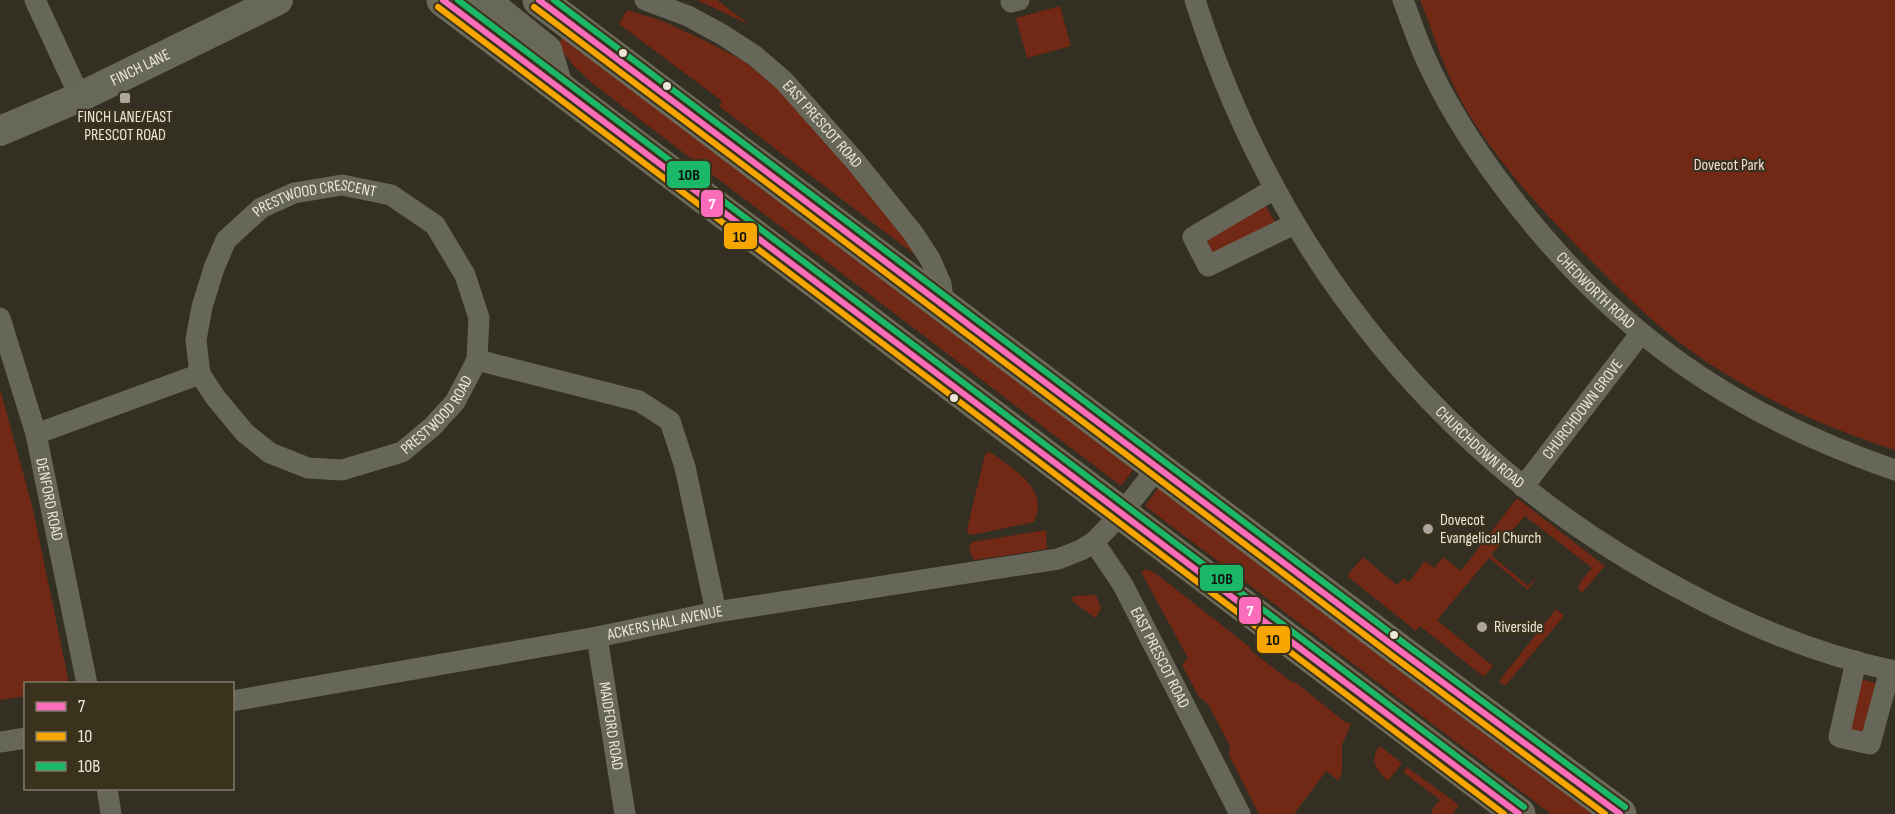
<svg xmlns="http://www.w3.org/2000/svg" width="1895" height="814" font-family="'Sofia Sans Condensed',sans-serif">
	<rect width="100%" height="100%" fill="#342f23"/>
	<path fill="#712815" d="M697,0H717L750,25Z
		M1420,0H1895V450C1819,426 1744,391 1680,343C1642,313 1608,278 1574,243C1535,203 1498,161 1468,113C1447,78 1435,38 1420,0Z
		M1060,6L1071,46L1027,58L1016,18Z
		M627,10L660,20L706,41L744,61L778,89L918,248L914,254L719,106L722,101L619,24Z
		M562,36L1135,467L1121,486L592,83L574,66L559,47Z
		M1262,200L1277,225L1214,256L1203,234Z
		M0,389L33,509L69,683L26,684L25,696L0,700Z
		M988,452L992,453C1015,471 1050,489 1034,522L972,535L968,533L967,529L985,455Z
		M1161,484L1595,814H1551L1145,506Z
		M1517,498L1605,566L1582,593L1578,588L1581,581L1592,568L1525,516L1491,555L1528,586L1538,576L1528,590L1489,558L1437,620L1493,666L1484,677L1420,626L1416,631L1347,576L1363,557L1397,585L1404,578L1409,582L1425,561L1434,568L1443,557L1461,571Z
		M1046,530L1047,549L975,560L972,557L969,546L972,542Z
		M1146,569L1155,573L1251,648L1250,650L1293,683L1295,682L1345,722L1351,724L1342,745V771L1339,781L1326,771L1294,814H1259L1229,755L1230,746L1208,704L1199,697L1182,665L1188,658L1141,572Z
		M1096,595L1101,609L1095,618L1071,600L1074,596Z
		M1556,609L1564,616L1505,686L1499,681Z
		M1856,678L1881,684L1866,729L1862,732L1851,730Z
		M1380,746L1402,763L1388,781C1377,771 1368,760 1380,746Z
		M1407,767L1459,805L1453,814H1432V810L1440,800L1403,772Z"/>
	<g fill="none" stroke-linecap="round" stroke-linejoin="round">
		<g stroke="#666659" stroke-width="21">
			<path d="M35,0L80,97"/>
			<path id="s1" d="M645,0L688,16L723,35L755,56L784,81L855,161L913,233L930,259L941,284L944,306"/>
			<path id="s2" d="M1195,0C1277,258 1445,466 1686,592C1751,627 1822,656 1895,671"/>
			<path id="s3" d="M1403,0C1410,18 1416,37 1424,55C1446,105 1476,151 1509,194C1613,331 1733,415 1895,470"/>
			<path d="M1011,2L1019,0"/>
			<path d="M1274,189L1193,237L1208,266L1294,224"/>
			<path id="s4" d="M0,318L36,434L87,684"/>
			<path id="s5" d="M200,374L196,340L202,307L214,268L226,240L261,208L294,193L342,185L391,195L435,225L465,275L479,318L477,360"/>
			<path id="s6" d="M36,434L200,374L215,397L245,433L270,453L308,468L342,470L402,452L432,427L455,402L477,360L639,401L670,421L685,467L716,612"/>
			<path id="s7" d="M1158,467L1122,513L1094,542L1123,585L1240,814"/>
			<path id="s8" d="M1523,487L1641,333"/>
			<path id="s9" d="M597,637L625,814"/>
			<path d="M1856,661L1839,737L1870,744L1890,670"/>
			<path id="s10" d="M232,701L597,637L716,612L1058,559L1081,550L1094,542"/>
			<path d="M0,742L26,738"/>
			<path d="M107,788L111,814"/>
		</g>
		<g stroke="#686859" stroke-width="30">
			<path d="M485,0L547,50L559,89"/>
			<path id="s11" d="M0,131L80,97L278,0"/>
		</g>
		<path stroke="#6c6b5a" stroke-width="33" d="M443,0L1519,814
			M539,0L1399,650L1620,814"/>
		<defs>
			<path id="bus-1" d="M443,0L1519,814
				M539,0L1399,650L1620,814"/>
			<path id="bus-2" d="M438,7L1504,814
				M534,7L1394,657L1605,814"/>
			<path id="bus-3" d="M458,0L1524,807
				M554,0L1404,643L1625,807"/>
		</defs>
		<use href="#bus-1" stroke="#3a321d" stroke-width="10"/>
		<use href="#bus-2" stroke="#3a321d" stroke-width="10"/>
		<use href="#bus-3" stroke="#3a321d" stroke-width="10"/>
		<use href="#bus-1" stroke="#fb6dba" stroke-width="6"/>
		<use href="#bus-2" stroke="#f7a600" stroke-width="6"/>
		<use href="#bus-3" stroke="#1ab867" stroke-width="6"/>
	</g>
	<g fill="#ebe6d9" stroke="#3a321d" stroke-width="2">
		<circle cx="623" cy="53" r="5"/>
		<circle cx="667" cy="86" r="5"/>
		<circle cx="954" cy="398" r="5"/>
		<circle cx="1394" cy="635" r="5"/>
	</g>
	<g fill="#aba699" stroke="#3a321d" stroke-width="2">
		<rect x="119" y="92" width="12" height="12" rx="3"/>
		<circle cx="1428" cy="529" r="6"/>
		<circle cx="1482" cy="627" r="6"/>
	</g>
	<g text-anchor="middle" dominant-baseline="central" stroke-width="4.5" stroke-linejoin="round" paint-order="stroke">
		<g font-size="16" fill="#ebe6d9" stroke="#3a321d">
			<text stroke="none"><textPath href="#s11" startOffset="154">FINCH LANE</textPath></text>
			<text stroke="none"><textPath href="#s1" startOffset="220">EAST PRESCOT ROAD</textPath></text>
			<text stroke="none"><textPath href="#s5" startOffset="242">PRESTWOOD CRESCENT</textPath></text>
			<text stroke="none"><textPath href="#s3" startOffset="352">CHEDWORTH ROAD</textPath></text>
			<text stroke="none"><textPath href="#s8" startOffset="98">CHURCHDOWN GROVE</textPath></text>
			<text stroke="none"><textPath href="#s6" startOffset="470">PRESTWOOD ROAD</textPath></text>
			<text stroke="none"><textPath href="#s2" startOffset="537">CHURCHDOWN ROAD</textPath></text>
			<text stroke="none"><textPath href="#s4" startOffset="188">DENFORD ROAD</textPath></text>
			<text stroke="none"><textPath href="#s10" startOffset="440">ACKERS HALL AVENUE</textPath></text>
			<text stroke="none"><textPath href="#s7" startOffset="232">EAST PRESCOT ROAD</textPath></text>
			<text stroke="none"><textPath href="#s9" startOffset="90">MAIDFORD ROAD</textPath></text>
		</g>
		<g font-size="16" fill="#ebe6d9" stroke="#3a321d" text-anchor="start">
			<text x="125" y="117" text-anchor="middle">FINCH LANE/EAST<tspan x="125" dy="18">PRESCOT ROAD</tspan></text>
			<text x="1440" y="520">Dovecot<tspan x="1440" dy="18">Evangelical Church</tspan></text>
			<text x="1494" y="627">Riverside</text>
		</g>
		<g font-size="16" fill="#f5dbd5" stroke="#3a321d">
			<text x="1729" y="165">Dovecot Park</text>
		</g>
	</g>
	<g stroke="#3a321d" stroke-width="2">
		<rect x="666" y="160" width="45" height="29" rx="6" fill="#1ab867"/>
		<rect x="700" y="189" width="24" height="29" rx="6" fill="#fb6dba"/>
		<rect x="723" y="222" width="35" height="28" rx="6" fill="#f7a600"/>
		<rect x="1199" y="564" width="45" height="28" rx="6" fill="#1ab867"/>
		<rect x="1238" y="596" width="24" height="29" rx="6" fill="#fb6dba"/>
		<rect x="1256" y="625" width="35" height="29" rx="6" fill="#f7a600"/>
	</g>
	<g font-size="16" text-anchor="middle" font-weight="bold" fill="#fff">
		<text x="712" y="209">7</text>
		<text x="1250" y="616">7</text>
	</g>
	<g font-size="16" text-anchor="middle" font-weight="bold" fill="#111">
		<text x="689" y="180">10B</text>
		<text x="740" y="242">10</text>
		<text x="1222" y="584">10B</text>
		<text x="1273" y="645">10</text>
	</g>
	<rect x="24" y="682" width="210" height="108" fill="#3a321d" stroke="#817a68" stroke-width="1.5"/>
	<rect x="36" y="702" width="30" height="9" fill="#fb6dba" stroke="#817a68" stroke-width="1.5"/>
	<text x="78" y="712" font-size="18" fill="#ebe6d9">7</text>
	<rect x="36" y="732" width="30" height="9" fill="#f7a600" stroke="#817a68" stroke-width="1.5"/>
	<text x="78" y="742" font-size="18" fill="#ebe6d9">10</text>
	<rect x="36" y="762" width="30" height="9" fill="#1ab867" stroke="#817a68" stroke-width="1.5"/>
	<text x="78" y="772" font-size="18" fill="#ebe6d9">10B</text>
</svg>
